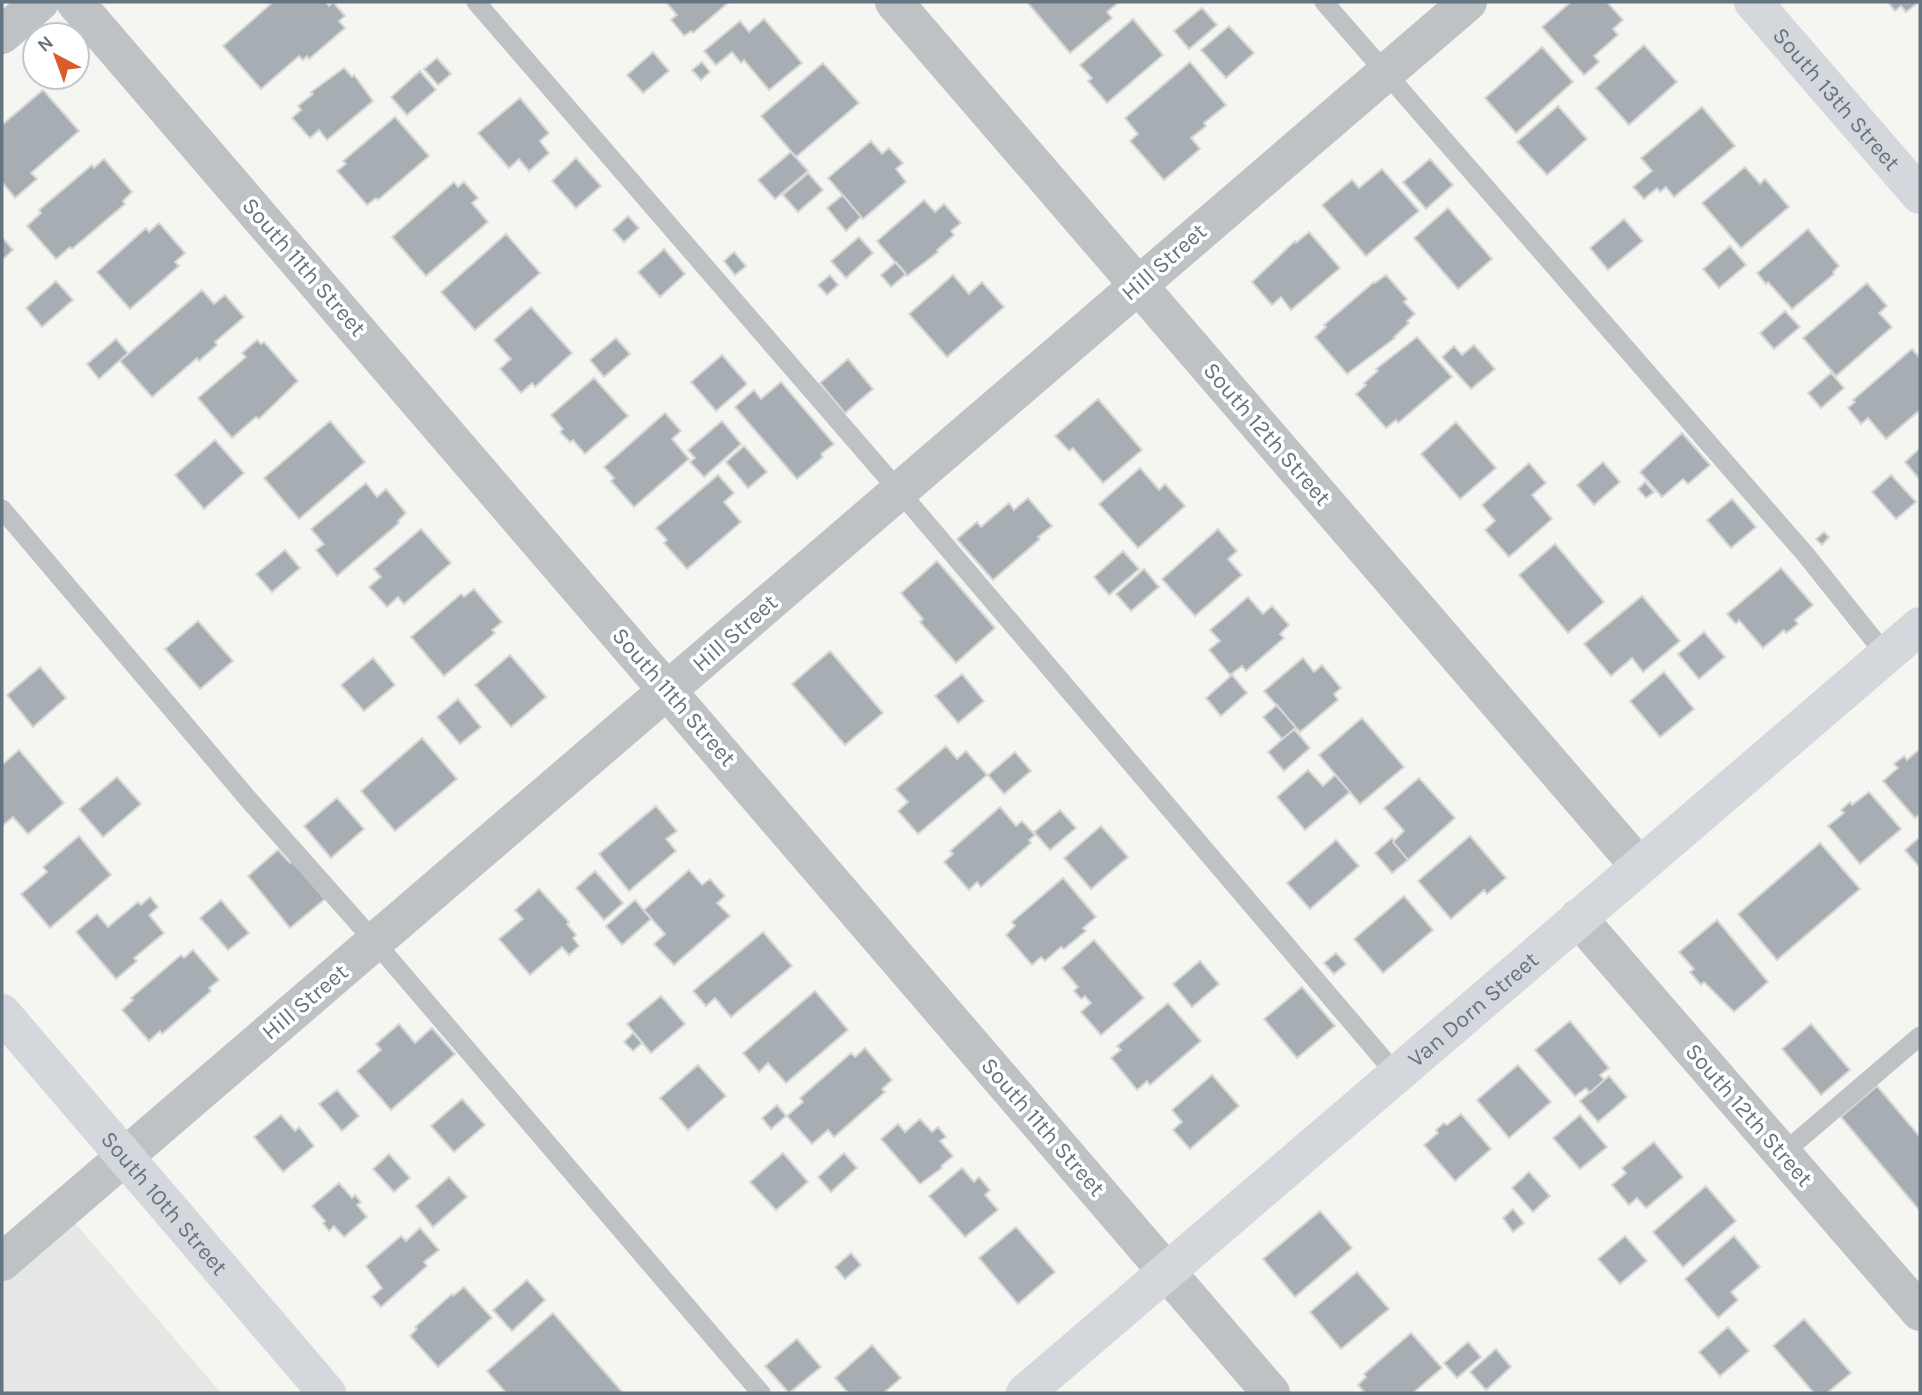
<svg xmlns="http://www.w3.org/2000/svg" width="1922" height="1395" font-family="Karla,sans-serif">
	<rect width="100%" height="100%" fill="#f5f5f1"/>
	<path fill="#e5e7e5" d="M63,1209L221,1393H2V1262Z"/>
	<path fill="#a7aeb3" stroke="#d6d6d4" stroke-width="2" d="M273,2H326L329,6L333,2L345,16L339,21L345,28L309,59L307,56L303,60L299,56L261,89L223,46Z
		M666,2H729L693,33L691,31L684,36L671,20L677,15Z
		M1027,2H1119L1107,12L1112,18L1070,53Z
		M1571,2H1607L1623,20L1613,29L1618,35L1594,56L1599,62L1584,75L1542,27Z
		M1888,2H1919L1906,12L1901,6L1895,11Z
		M1202,8L1217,25L1189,49L1174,31Z
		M764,19L802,63L769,90L744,60L741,63L732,52L716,65L704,51L740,21L749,32Z
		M1133,19L1163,55L1107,103L1088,81L1092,78L1080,65Z
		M1229,26L1254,53L1226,78L1201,50Z
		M1644,45L1677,82L1629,125L1596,88Z
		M1542,47L1573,82L1516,133L1485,98Z
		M653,52L669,71L643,93L627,75Z
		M437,58L451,74L438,85L424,69Z
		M702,62L710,72L701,80L692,70Z
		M1190,62L1226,105L1204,123L1206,126L1191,138L1200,149L1164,180L1130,141L1138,134L1125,118Z
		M823,63L859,103L796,157L761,116Z
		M344,68L352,77L354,75L373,101L327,140L319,130L310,138L292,118L301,110L298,106L313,94L311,92Z
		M420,71L436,90L407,115L391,97Z
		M43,90L79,131L31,173L37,179L15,198L2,182V125Z
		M520,98L549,133L540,141L549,153L529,171L519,159L509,168L478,133Z
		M1558,106L1587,139L1547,175L1517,142Z
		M1702,107L1735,146L1674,197L1666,187L1660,192L1657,188L1644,199L1633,187L1652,171L1641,158Z
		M395,117L429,156L378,200L376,198L367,205L337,171L346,164L343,161Z
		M871,141L882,154L889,148L903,163L896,169L906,182L863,219L828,178Z
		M791,152L808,171L775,199L758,180Z
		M576,158L601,186L576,208L552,181Z
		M104,159L132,192L123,201L125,204L72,249L70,247L56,259L27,226L41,213L39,210L92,165L94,168Z
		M1430,159L1453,185L1426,209L1403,182Z
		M1745,167L1760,184L1765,179L1789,207L1741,248L1702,203Z
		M1382,169L1419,211L1366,256L1322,205L1352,180L1359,188Z
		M808,173L823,190L798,212L783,195Z
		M454,182L458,187L464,182L478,198L472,203L488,222L426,276L392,237Z
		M843,195L861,217L846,231L827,208Z
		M924,200L935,212L944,204L961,223L951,231L954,235L937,250L938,252L907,276L877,241Z
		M1448,208L1492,259L1458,289L1414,238Z
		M628,216L639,228L624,242L613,230Z
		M1624,219L1643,241L1608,270L1590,248Z
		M159,223L185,253L175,262L179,266L130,309L97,272L146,228L149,232Z
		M1808,229L1839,266L1833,272L1834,274L1792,309L1768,282L1766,284L1757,273Z
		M1309,232L1340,268L1291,310L1281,297L1272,305L1252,282L1295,241L1296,243Z
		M506,234L540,273L475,330L441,292Z
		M2,237L13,250L2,260Z
		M859,237L873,253L846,278L831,261Z
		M1730,246L1746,265L1719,288L1703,269Z
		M664,249L685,274L660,297L638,272Z
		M734,252L746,266L735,275L724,261Z
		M896,262L906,274L891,287L881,275Z
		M830,275L838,285L827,295L818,285Z
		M953,275L969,294L982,282L1004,307L947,357L909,314Z
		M1386,275L1407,299L1404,302L1415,314L1407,321L1409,323L1394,337L1395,338L1347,374L1315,337L1326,327L1324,325L1374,282L1375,283Z
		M56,281L73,300L42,327L26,308Z
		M1867,283L1887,306L1879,313L1892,327L1836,376L1803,338Z
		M202,290L214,304L225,295L244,317L215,342L217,345L199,361L197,358L152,397L120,361Z
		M531,307L572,353L535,387L532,383L521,393L500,369L511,359L494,340Z
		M1785,311L1800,327L1774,349L1760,333Z
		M1417,337L1452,377L1398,423L1396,420L1386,428L1356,394L1366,385L1364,383L1378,371L1376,369Z
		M616,338L630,354L604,377L590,360Z
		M116,339L128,353L99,379L87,364Z
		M257,340L261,344L264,342L298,381L259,419L256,417L232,438L198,398L246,357L242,353Z
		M1474,345L1495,369L1471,389L1442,357L1454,346L1462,355Z
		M1912,349L1920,358V410L1886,439L1868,418L1861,424L1848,408L1855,402L1853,400Z
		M722,355L747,384L716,411L691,382Z
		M848,359L873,389L845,413L820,383Z
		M1831,373L1844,388L1821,408L1808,393Z
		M594,378L628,416L585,454L573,440L570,442L560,432L563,429L551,415Z
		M781,382L834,444L821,454L823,457L797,479L735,407L754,390L761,399Z
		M1098,399L1142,450L1103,483L1073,448L1069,451L1055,436Z
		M665,413L681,431L672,439L689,459L634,507L611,481L614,478L604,467Z
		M330,421L365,462L299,519L264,478Z
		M722,421L741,444L704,477L690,462L695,458L688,450Z
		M1456,422L1496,468L1460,499L1421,454Z
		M1682,433L1710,465L1688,484L1683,479L1662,497L1640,472Z
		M215,440L244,473L204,509L175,475Z
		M744,446L767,472L748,488L726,462Z
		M1920,448V480L1905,462Z
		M1603,462L1620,482L1594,505L1577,485Z
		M1529,463L1546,483L1532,495L1552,519L1509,557L1485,530L1495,521L1482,505Z
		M1140,468L1159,490L1165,484L1185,506L1138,548L1099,504Z
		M718,475L734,493L724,502L741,522L687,569L664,543L667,540L656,528Z
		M1891,475L1916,502L1896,519L1872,492Z
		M1645,482L1654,492L1646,498L1638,489Z
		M366,483L377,497L386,489L406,513L398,521L399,523L337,576L316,550L324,544L311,529Z
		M1028,498L1052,526L1038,537L1040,539L993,580L957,539L977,522L981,527L1009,503L1014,510Z
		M1732,499L1756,527L1731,548L1707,520Z
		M421,529L451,563L404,604L398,597L387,607L369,587L381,577L374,569Z
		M1218,529L1237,551L1228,559L1242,575L1195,616L1162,579Z
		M1824,532L1829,537L1822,545L1816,539Z
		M1555,544L1604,602L1568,633L1519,575Z
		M285,550L300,568L272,592L256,574Z
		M1123,551L1139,569L1109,595L1094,577Z
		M937,561L995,628L956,663L920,622L923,619L901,593Z
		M1781,568L1813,605L1795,620L1798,624L1786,633L1784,630L1763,648L1739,620L1736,624L1727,614Z
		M1144,569L1159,587L1131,611L1116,594Z
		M474,589L502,622L492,630L495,633L444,676L411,637L461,594L464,597Z
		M1642,596L1680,641L1643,672L1632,658L1611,676L1584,644Z
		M1248,597L1263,614L1272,606L1289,625L1280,634L1284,638L1246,671L1242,666L1230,675L1209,650L1220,641L1210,630Z
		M198,621L233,661L200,689L165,649Z
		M1704,632L1725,657L1699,679L1678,654Z
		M830,651L883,713L845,745L792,684Z
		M510,655L546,697L511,727L475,685Z
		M373,658L395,685L364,711L341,685Z
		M1303,658L1314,672L1322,665L1341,688L1334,694L1338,700L1300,732L1264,691Z
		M40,667L66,698L33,727L7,695Z
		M1664,672L1694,709L1660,737L1630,701Z
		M962,674L984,701L958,723L935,696Z
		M1232,675L1247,693L1221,716L1206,698Z
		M458,699L481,727L460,744L437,717Z
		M1277,705L1296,728L1282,739L1263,717Z
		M1362,718L1404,767L1360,804L1319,755Z
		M1294,729L1310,748L1284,771L1268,752Z
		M422,738L457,779L395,831L361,791Z
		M946,746L957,759L966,751L987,775L918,834L898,811L908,802L896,789Z
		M1920,749V814L1915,818L1883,781L1898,768L1894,764L1904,756L1907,760Z
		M19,750L64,803L28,834L13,817L2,826V765Z
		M1015,752L1031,771L1004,794L988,775Z
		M1308,770L1323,786L1335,775L1350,792L1305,830L1277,797Z
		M117,777L141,804L103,837L79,809Z
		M1419,778L1455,818L1408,860L1393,842L1404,831L1384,808Z
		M1869,792L1901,829L1860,864L1828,826L1844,813L1841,810L1850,802L1852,805Z
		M337,798L364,829L331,858L304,826Z
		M656,806L677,831L666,839L676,851L629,891L599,854Z
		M1000,807L1016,826L1022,821L1035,835L1029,840L1031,843L981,887L977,882L969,890L944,862L953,854L950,851Z
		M1060,810L1076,828L1050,850L1034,832Z
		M1101,826L1128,857L1091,889L1064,858Z
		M79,836L111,875L50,928L21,894L47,872L43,867Z
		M1470,836L1506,878L1487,894L1484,890L1451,919L1418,881Z
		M1920,837V868L1905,850Z
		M1392,838L1394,841L1393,842L1408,860L1392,873L1375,853Z
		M1336,840L1359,866L1310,909L1287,883Z
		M1820,843L1860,889L1777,960L1738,914Z
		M278,850L290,863L292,861L325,899L290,928L248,876Z
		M689,870L702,885L710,879L725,896L717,903L730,916L674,965L654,944L665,934L644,910Z
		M595,871L623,903L604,920L576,888Z
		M1063,878L1096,917L1083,928L1086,931L1064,949L1061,947L1045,961L1041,957L1032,965L1006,935L1015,926L1012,922Z
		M539,889L569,922L567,924L576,935L573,938L579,946L569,955L562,947L530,975L499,939L523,919L515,910Z
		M1404,896L1433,930L1383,973L1354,939Z
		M150,897L158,907L149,915L164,933L134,958L137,961L116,979L76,932L97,914L108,927L138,902L141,905Z
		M221,900L249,933L228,950L200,918Z
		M635,900L651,919L622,945L606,926Z
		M1717,920L1768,982L1734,1012L1704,982L1701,985L1690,972L1694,969L1679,952Z
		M763,932L792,966L731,1017L715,998L706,1006L693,991Z
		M1094,940L1144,998L1101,1035L1081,1012L1091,1003L1085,996L1081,999L1074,991L1078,987L1062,968Z
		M193,950L219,980L209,988L211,991L162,1034L160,1031L149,1041L122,1010L133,1000L131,998L181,955L184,958Z
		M1336,953L1346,964L1334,974L1324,963Z
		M1200,961L1219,984L1192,1007L1173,984Z
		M1302,987L1335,1026L1297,1058L1264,1019Z
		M815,991L848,1030L786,1083L768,1063L759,1072L743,1053Z
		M661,996L685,1024L651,1053L627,1024Z
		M1168,1003L1201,1041L1150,1085L1147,1081L1137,1090L1111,1058L1121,1050L1117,1046Z
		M1570,1021L1609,1068L1600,1075L1604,1080L1590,1093L1586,1088L1575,1096L1535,1050Z
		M399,1024L415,1043L432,1028L455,1054L391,1110L357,1071L381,1050L376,1044Z
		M1811,1024L1850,1070L1821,1095L1782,1049Z
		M633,1033L642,1043L633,1051L624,1042Z
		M865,1048L892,1080L882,1089L885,1092L834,1137L828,1130L812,1144L787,1116L803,1102L800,1098L851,1053L855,1057Z
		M698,1065L726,1096L688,1130L660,1098Z
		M1518,1065L1551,1102L1509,1138L1477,1100Z
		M1212,1075L1239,1106L1190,1149L1173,1130L1182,1122L1172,1110Z
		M1609,1076L1627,1097L1598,1122L1580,1101Z
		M1877,1086L1920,1137V1211L1841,1117Z
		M337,1090L359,1116L342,1131L319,1104Z
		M462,1099L485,1125L454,1152L431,1126Z
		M777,1105L786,1116L771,1129L762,1118Z
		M1461,1114L1491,1149L1455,1181L1424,1145L1438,1133L1436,1130L1444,1123L1447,1125Z
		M281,1115L295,1131L299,1127L314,1146L283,1172L254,1137Z
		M1580,1115L1607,1147L1580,1169L1553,1138Z
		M920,1119L932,1132L938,1127L946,1137L940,1141L953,1156L941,1166L942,1168L920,1184L881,1139L898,1124L905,1132Z
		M1654,1142L1683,1177L1646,1208L1637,1198L1629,1205L1612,1185L1626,1173L1622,1168Z
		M783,1153L808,1182L776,1210L750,1182Z
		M844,1153L857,1168L831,1192L818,1177Z
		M389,1154L410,1178L394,1192L373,1169Z
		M962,1168L974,1182L979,1177L990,1190L985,1195L998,1210L965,1237L929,1196Z
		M1529,1172L1550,1196L1533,1212L1512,1188Z
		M449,1177L467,1197L433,1227L416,1206Z
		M339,1183L352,1198L355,1195L361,1202L357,1205L367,1217L344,1237L334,1226L329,1231L323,1223L325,1221L312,1206Z
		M1706,1186L1736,1221L1683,1267L1653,1232Z
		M1513,1209L1524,1223L1513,1232L1503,1218Z
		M1320,1211L1352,1248L1295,1297L1263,1259Z
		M1016,1227L1055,1272L1018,1304L979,1258Z
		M420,1228L439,1250L424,1262L427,1266L381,1307L372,1297L382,1288L366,1266L401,1236L406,1241Z
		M1625,1236L1647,1261L1620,1284L1598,1259Z
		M1734,1236L1760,1267L1731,1292L1738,1300L1718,1318L1685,1279Z
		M851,1253L861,1265L845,1279L835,1267Z
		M1357,1272L1389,1309L1341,1349L1310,1312Z
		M527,1280L545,1300L512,1331L493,1310Z
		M464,1287L492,1318L438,1367L410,1336L417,1329L415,1327L452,1294L453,1296Z
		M553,1313L623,1393H506L487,1371Z
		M1804,1319L1851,1373L1827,1393H1814L1773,1346Z
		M1728,1327L1749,1351L1720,1376L1699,1352Z
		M1411,1333L1442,1368L1413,1393H1365L1358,1385L1366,1377L1364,1374Z
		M797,1339L821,1367L789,1393L765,1366Z
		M1468,1342L1481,1357L1457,1378L1444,1363Z
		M872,1345L901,1378L886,1391L888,1393H848L835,1378Z
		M1496,1349L1511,1367L1486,1390L1470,1372Z"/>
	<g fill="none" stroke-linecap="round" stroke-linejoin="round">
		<path stroke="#bec2c5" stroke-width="19" d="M476,2L899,491L1396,1074
			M1324,2L1806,555L1886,655
			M2,509L249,800L375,942L761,1393
			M1782,1154L1920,1036"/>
		<path stroke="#bec2c5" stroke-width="38" d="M75,2L1271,1393
			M894,2L1639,866
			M2,35L40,2
			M1578,918L1920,1312
			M2,1262L1468,2"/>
		<g stroke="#d4d8dc" stroke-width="38">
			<path id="s1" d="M1753,2L1920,195"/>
			<path id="s2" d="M1025,1393L1920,626"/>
		</g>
		<path stroke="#d4d8dc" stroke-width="38" id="s3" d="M2,1013L327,1393"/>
	</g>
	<g text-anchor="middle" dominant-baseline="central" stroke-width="7" stroke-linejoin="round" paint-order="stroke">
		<g font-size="23" fill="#657481" stroke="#fff">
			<text stroke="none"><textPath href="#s1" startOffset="128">South 13th Street</textPath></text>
			<text transform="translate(1164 262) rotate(-41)">Hill Street</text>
			<text transform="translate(304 267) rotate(49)">South 11th Street</text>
			<text transform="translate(1267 434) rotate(49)">South 12th Street</text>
			<text transform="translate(735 633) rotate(-41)">Hill Street</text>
			<text transform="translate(674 697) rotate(49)">South 11th Street</text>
			<text transform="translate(305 1002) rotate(-40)">Hill Street</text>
			<text stroke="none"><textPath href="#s2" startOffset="590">Van Dorn Street</textPath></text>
			<text transform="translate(1749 1115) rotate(49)">South 12th Street</text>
			<text transform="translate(1043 1127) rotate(49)">South 11th Street</text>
			<text stroke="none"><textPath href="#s3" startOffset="250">South 10th Street</textPath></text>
		</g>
	</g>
	<rect width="1922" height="1395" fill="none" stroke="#657481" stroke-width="7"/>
	<g transform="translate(56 56) rotate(319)"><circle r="33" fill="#ffffff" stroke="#c1c7cd" stroke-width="2"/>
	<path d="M0-5L12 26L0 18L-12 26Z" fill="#dc5b2a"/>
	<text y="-10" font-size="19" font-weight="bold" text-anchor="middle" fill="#657481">N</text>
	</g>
</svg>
